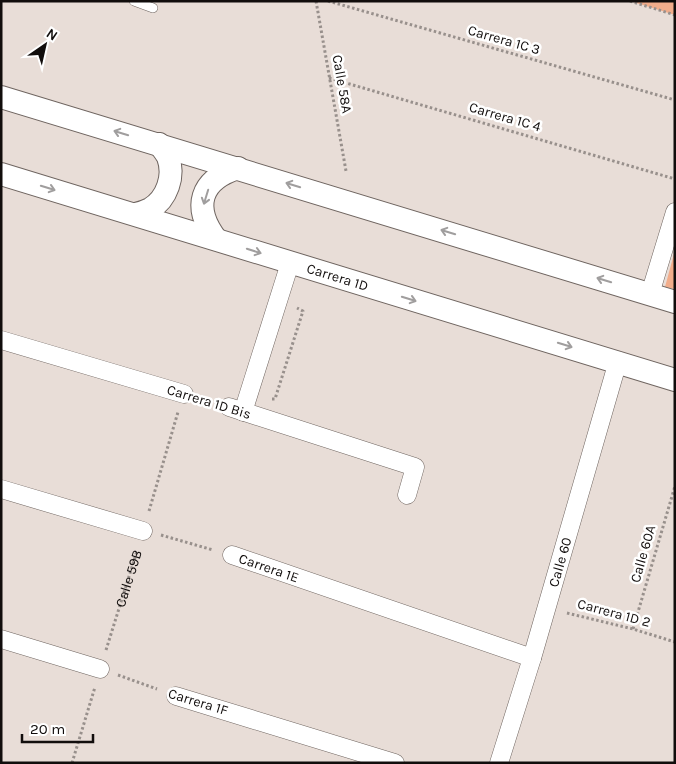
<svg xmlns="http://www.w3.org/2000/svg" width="676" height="764" font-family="Karla,sans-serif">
	<rect width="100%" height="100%" fill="#e8ddd7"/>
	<path fill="#f2ad8b" d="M630,1H675V15Z
		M675,250V289L665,287Z"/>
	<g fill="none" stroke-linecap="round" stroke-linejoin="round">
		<defs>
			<path id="service" d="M134,1L153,8"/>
			<g id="minor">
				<path d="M650,294L675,212"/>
				<path d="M1,340L184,394"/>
				<path d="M229,407L415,467L407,495"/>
				<path d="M243,412L290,263"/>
				<path d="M1,489L143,531"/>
				<path id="s2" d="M232,555L532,658"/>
				<path d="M1,639L100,669"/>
				<path d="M176,696L395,763"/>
				<path id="s3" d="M499,763L532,658L618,361"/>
			</g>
			<g id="tertiary">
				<path d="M1,97L675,302"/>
				<path id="s4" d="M1,174L675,380"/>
				<path d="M136,214C140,213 146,211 150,209C167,199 175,176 168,157C166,153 162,148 159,144"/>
				<path d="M216,239C192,207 200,180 238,168"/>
			</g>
		</defs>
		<use href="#service" stroke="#6f6560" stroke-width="10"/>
		<use href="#minor" stroke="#6f6560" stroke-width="19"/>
		<use href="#tertiary" stroke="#6f6560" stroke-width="24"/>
		<g stroke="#98908c" stroke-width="3" stroke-dasharray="2.5 2.5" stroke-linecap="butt">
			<path d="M316,1L346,171"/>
			<path d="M328,1L675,100"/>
			<path d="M630,1L675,15"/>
			<path d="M329,78L675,179"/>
			<path d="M272,399H275L303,311L297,308"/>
			<path d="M149,511L178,412"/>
			<path d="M161,535L213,550"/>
			<path d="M567,613L633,629L675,642"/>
			<path d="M633,629L675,486"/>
			<path id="s1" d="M106,650L137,551"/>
			<path d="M118,675L157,689"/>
			<path d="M72,763L95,687"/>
		</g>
		<use href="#service" stroke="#fff" stroke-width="9"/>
		<use href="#minor" stroke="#fff" stroke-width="18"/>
		<use href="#tertiary" stroke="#fff" stroke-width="22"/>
	</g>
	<defs><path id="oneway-shaft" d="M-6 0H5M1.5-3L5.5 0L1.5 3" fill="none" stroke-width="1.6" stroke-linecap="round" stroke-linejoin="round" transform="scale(1.25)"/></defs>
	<g stroke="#a09e9e">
		<use href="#oneway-shaft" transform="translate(121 133) rotate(-163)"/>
		<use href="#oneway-shaft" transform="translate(293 185) rotate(-163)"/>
		<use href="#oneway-shaft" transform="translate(48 188) rotate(17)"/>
		<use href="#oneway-shaft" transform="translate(206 197) rotate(107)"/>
		<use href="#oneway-shaft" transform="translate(448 232) rotate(-163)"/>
		<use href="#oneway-shaft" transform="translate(254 251) rotate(18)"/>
		<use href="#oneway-shaft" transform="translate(604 280) rotate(-163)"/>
		<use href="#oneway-shaft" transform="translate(409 299) rotate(17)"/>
		<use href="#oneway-shaft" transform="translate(565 345) rotate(17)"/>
	</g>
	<g text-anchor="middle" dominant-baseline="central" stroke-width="5" stroke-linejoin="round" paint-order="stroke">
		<g font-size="14" fill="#110d0c" stroke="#fff">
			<text transform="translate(504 40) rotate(16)">Carrera 1C 3</text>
			<text transform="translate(342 84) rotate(80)">Calle 58A</text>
			<text transform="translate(505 117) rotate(16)">Carrera 1C 4</text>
			<text stroke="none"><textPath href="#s4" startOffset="352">Carrera 1D</textPath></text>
			<text transform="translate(209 402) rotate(17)">Carrera 1D Bis</text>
			<text transform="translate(643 554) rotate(-74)">Calle 60A</text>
			<text stroke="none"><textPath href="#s3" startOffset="210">Calle 60</textPath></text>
			<text stroke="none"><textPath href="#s2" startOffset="39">Carrera 1E</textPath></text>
			<text stroke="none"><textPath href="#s1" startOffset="75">Calle 59B</textPath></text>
			<text transform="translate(614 613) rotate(15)">Carrera 1D 2</text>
			<text transform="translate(198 702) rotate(17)">Carrera 1F</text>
		</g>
	</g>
	<rect width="676" height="764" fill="none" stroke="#110d0c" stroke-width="5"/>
	<g transform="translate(45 45) rotate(34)" stroke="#ffffff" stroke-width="4" paint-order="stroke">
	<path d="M0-4L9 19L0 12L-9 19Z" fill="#110d0c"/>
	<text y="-8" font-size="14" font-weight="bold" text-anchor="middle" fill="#110d0c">N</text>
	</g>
	<path d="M22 734v8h71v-8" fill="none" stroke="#110d0c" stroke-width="2.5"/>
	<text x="30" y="734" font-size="15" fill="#110d0c" stroke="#ffffff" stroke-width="4" paint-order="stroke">20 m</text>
</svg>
